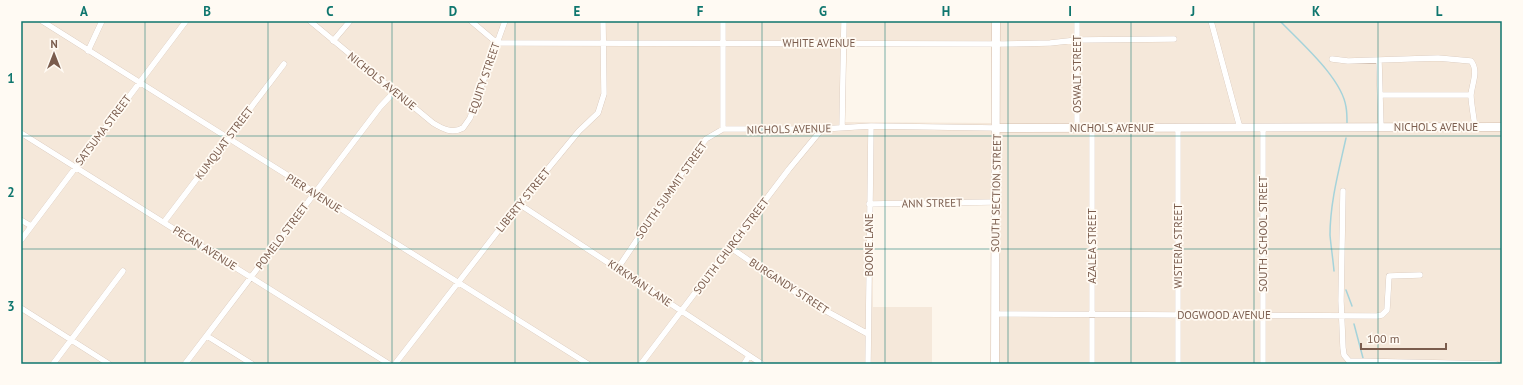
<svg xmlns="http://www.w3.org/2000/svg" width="1523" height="385" font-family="'PT Sans',sans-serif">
	<rect width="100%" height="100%" fill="#fdf6ec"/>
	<path fill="#f5e8da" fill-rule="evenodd" d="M21,21H1502V364H993V204L873,205V307H932V364H21ZM847,47H991L992,123L845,122Z"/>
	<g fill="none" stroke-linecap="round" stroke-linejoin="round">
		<path stroke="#a5d3da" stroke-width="1.5" d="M1280,21C1300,42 1342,78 1346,107C1347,112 1347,117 1347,123
			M1334,271C1333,259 1331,247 1330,235C1330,202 1339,170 1346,138
			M1346,290L1352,306
			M1354,324L1363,358"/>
		<defs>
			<path id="street" d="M42,21L588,364
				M310,21L433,123C443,129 452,134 463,128L470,118L505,21
				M471,21L497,43L1003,44L1050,43L1077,40L1174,39
				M723,21V129
				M1077,21V128
				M1211,21L1240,128
				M333,41L350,21
				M88,51L102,21
				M1332,59L1348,61L1438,58L1471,61C1479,71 1472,83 1471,95C1471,103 1474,118 1475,127
				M1379,61L1381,128
				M1380,95H1471
				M842,127L844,21
				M1092,128V364
				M21,133L389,364
				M1343,191L1341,301L1343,348L1344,355L1349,361L1496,364
				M519,204L762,364
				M869,204L995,202
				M21,220L31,226
				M164,222L284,64
				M21,240L186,21
				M731,248L808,301L868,334
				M618,268L698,149L706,139L723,129H822L871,126L996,128
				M21,308L109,364
				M995,314L1377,316L1382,315L1387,310L1389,276L1420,275
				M207,336L252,364
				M53,364L123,271
				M185,364L380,107L395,91
				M395,364L519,204L579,131L598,113L604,94L603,21
				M641,364L789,169L822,129
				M744,364L749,356
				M868,364L871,126
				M1178,364V128
				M1263,364V128"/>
			<path id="secondary" d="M996,128L1502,127
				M995,364L996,21"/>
		</defs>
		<use href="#street" stroke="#d1beb0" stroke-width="6"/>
		<use href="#secondary" stroke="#d6c0b0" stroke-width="9"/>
		<use href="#street" stroke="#fff" stroke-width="5.5"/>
		<use href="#secondary" stroke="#fff" stroke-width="8"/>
	</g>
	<path fill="none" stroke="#0f766e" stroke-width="1" stroke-opacity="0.55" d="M145,21V364M268,21V364M392,21V364M515,21V364M638,21V364M762,21V364M885,21V364M1008,21V364M1131,21V364M1254,21V364M1378,21V364M21,136H1502M21,249H1502"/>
	<g text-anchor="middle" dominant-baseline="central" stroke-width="3.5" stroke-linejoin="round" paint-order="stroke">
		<g font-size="11" fill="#7a5c4d" stroke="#fffaf3">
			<text x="819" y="43">WHITE AVENUE</text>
			<text transform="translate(1077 74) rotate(-90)">OSWALT STREET</text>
			<text transform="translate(484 78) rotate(-71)">EQUITY STREET</text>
			<text transform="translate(382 81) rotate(39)">NICHOLS AVENUE</text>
			<text x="1436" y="127">NICHOLS AVENUE</text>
			<text x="1112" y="128">NICHOLS AVENUE</text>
			<text transform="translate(789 129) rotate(-1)">NICHOLS AVENUE</text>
			<text transform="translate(103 130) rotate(-53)">SATSUMA STREET</text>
			<text transform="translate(224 143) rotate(-53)">KUMQUAT STREET</text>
			<text transform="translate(671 190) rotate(-55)">SOUTH SUMMIT STREET</text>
			<text transform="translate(314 193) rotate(32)">PIER AVENUE</text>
			<text transform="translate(996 193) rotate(-89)">SOUTH SECTION STREET</text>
			<text transform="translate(523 200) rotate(-51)">LIBERTY STREET</text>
			<text transform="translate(932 203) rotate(-1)">ANN STREET</text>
			<text transform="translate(1263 234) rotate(-90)">SOUTH SCHOOL STREET</text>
			<text transform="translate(282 236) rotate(-53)">POMELO STREET</text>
			<text transform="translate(869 245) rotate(-90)">BOONE LANE</text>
			<text transform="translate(731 246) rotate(-53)">SOUTH CHURCH STREET</text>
			<text transform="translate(1092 246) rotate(-90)">AZALEA STREET</text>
			<text transform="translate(1178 246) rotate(-90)">WISTERIA STREET</text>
			<text transform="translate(205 248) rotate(32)">PECAN AVENUE</text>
			<text transform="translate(640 283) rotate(34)">KIRKMAN LANE</text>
			<text transform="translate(789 286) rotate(33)">BURGANDY STREET</text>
			<text x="1224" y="315">DOGWOOD AVENUE</text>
		</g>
	</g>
	<rect width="1523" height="385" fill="none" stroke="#fffaf3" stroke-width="44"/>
	<g transform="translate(54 54)" stroke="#fffaf3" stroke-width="3" paint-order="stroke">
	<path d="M0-3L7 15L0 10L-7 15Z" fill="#7a5c4d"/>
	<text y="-6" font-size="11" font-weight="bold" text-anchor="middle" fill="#7a5c4d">N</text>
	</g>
	<path d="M1361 343v6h85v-6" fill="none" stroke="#7a5c4d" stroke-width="2"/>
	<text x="1367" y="343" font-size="12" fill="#7a5c4d" stroke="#fffaf3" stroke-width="3" paint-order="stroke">100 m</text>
	<rect x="22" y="22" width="1479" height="341" fill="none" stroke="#0f766e" stroke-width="1.5"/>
	<g font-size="13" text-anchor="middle" font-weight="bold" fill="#0f766e">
		<text x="84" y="16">A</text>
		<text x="207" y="16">B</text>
		<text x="330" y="16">C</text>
		<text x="453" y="16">D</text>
		<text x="577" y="16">E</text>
		<text x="700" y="16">F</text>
		<text x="823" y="16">G</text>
		<text x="946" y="16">H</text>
		<text x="1070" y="16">I</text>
		<text x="1193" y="16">J</text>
		<text x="1316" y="16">K</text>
		<text x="1439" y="16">L</text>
		<text x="11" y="83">1</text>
		<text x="11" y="197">2</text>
		<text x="11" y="311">3</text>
	</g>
</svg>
